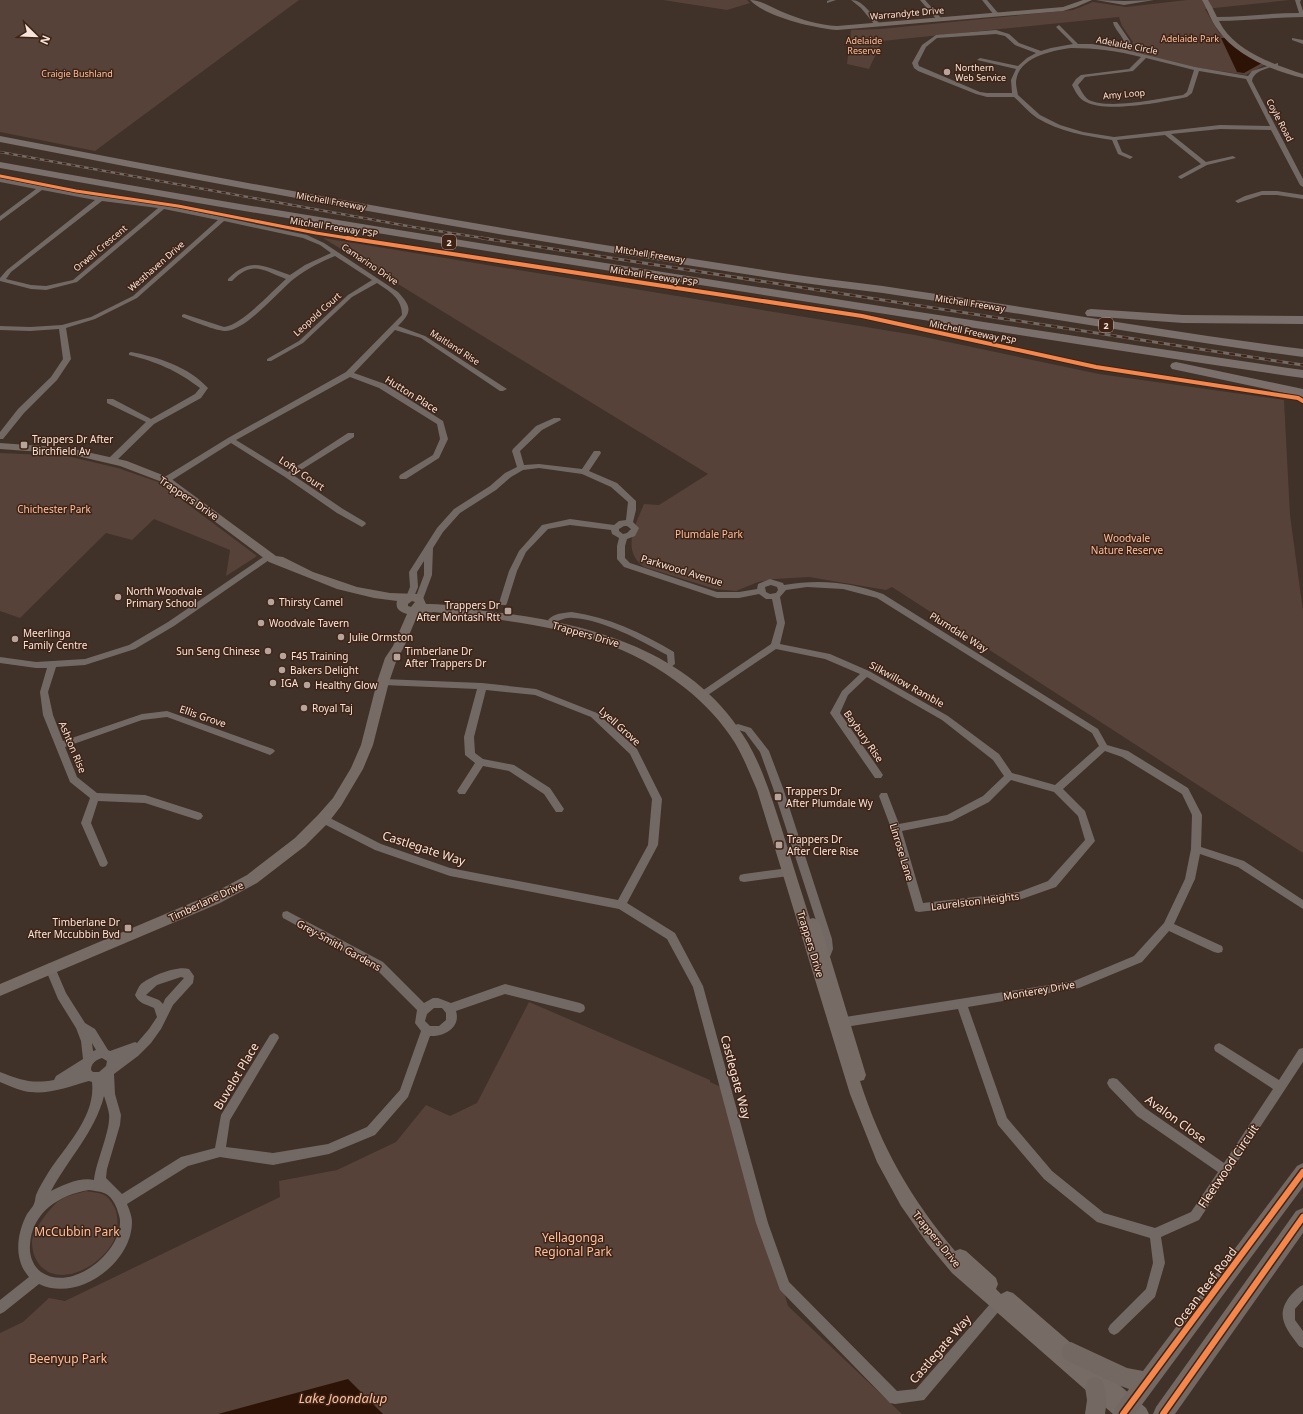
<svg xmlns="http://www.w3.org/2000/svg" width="1303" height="1414" font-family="'Noto Sans',sans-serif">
	<rect width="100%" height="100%" fill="#403129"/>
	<path fill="#564239" d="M0,0H299L95,151L0,132Z
		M663,0H747L750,3L727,10Z
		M1187,0H1290L1205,9L1219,33L1238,49L1266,64L1246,75L1194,67L1127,51L1133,42L1122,26L1119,17L882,41L869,69L847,64L851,30L880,29L1073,10L1093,2L1126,7Z
		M323,238L915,335L1099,374L1284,400L1290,515L1303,611V853L892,587L886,590L809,577L775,579L758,582L736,591L715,589L644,567C621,550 635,526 644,504L659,505L708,474Z
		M0,453L67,456L118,468L158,482L257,556L226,576L230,550L154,519L132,540L106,533L20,618L0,611Z
		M529,1002L710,1080V1082L725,1089L788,1306L902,1414H0V1333L23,1322L49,1298L65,1301L280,1197L279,1181L337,1170L396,1142L426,1105L450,1116L477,1103Z
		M86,1191C92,1192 102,1193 106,1196C111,1200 114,1206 116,1211C118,1219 118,1227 116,1235C109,1258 75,1282 51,1273C38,1268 32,1255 32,1242C32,1231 51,1206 60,1200C67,1195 78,1194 86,1191Z"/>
	<path fill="#2d1306" d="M1221,38H1225L1244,54L1262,63L1244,73L1237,72Z
		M348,1379L383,1414H218Z"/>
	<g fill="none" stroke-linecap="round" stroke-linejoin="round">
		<path fill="#726965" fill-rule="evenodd" d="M830,0H836L827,3V1Z
			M851,0C863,0 871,14 879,23V25H875L861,8Z
			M920,0H925L941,18V20H937Z
			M982,0H987L998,13V15H994Z
			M1096,0L1124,1L1154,0L1124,5Z
			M1295,0H1301L1300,2L1303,11V17C1274,17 1245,21 1216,21L1213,19L1216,17C1244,17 1271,13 1299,13Z
			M1113,22H1117L1130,41L1131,44L1126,50L1195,67L1248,76L1252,71L1278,63V65C1269,68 1253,71 1252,81L1303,179V187L1300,185L1271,130L1220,129L1171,134L1206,162L1233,156L1236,158L1207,165L1181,179L1178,177L1179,176L1201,164L1165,135L1117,140L1122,152L1133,157L1130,159L1118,154L1112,140C1086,136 1060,132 1037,118C1028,112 1021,103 1014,97H987L976,94L918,71L914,68L912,63L922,45L936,35L996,30L1009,34L1019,43L1041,51L1051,48L1073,44L1056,27L1059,25L1078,44H1092L1121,49L1125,44C1123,36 1114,29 1113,22ZM996,34L1005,36L1015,45L1036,53L1027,58L1018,66L980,58L977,60L1016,69L1011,80L1012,93H987L980,92L919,66L918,63L926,47L937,38ZM1071,48C1095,48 1118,51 1141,57L1129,69L1081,75L1076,79L1072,85C1075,91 1079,99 1086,102C1107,113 1163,102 1187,97L1192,93L1199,71L1246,79L1270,126L1220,125L1114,137L1083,132L1060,125L1040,115L1018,95C1017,90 1016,86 1016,82C1018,57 1051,51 1071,48ZM1146,58L1194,70L1187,92L1183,95C1161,98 1110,110 1089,100C1084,97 1081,90 1078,85L1085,77L1133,71Z
			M1292,38L1303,40V44L1292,40Z
			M0,178L88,195L154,203L307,235L324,243L398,292C412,307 412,312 398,326L425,336L507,389L503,391H500L421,338L395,330L354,373L385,384L443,421L448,439L439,458L406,479H400L399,477L400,475L433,455L440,439L437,424L379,388L350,377L236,440L288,472L348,433H354V437L293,475L343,509L365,522L366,524L362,527L337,513L285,477L231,443L169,482H163L162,480L163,478L228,438L346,372L402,315C402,298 389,291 377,283L352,297L303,343L271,361H267V359L299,341L348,295L372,280L335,256C321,262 308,268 295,278C278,291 247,330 226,331C216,331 192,321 182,317V315L184,314L224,327C242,325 272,291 286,279C262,270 253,260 232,281H228V279C250,256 264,266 290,275L305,265L331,253L320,245L303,238L224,221L137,298L95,319L66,328L71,359L57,380L24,413L3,439H0V432L18,409L51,377L63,359L59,329L30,331L0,330V326L30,327L62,325L91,317L133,296L218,220L164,209L77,282L46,290L31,289L0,281V278L7,270L95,200L42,190L0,221V216L36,189L0,182ZM102,201L158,208L73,280L46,286L31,285L6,279L11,272Z
			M1262,191H1277L1303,195V199L1277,195H1262L1238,203L1235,201L1245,196Z
			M131,352C158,357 189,367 208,388L201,398L154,424L115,462H112L108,460L109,458L146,422L107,403V399H113L151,419L195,394L200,388C176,370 157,362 129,355V353Z
			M554,418H560L561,420L542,430L520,451L524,465L539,464L582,469L594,451H600L601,453L589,471L617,483L636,501V510L633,522L639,528L635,536L627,539L625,546V558L630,563L717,592H739L757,589L758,584L770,579L783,583L784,585C819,579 850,582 883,594L1098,729L1107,745L1128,751L1188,788L1202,815L1201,847L1244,861L1303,900V909L1238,867L1200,854L1195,879L1174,924L1222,946L1223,949L1222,952L1218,953L1214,952L1169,931L1142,962L1079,988L968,1007L1007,1118L1052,1171L1104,1213L1155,1228L1191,1212L1218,1172L1137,1116L1109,1087L1107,1083L1109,1079L1113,1078L1117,1079L1145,1108L1224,1163L1273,1089L1215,1051L1214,1048L1215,1045L1219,1043L1223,1045L1279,1080L1299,1049L1303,1048V1062L1199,1220L1161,1237L1165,1263L1155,1297L1118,1333L1114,1335L1110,1333L1108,1329L1110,1325L1146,1289L1153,1263L1150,1238L1097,1222L1044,1179L998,1125L958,1009L839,1028L835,1026L834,1023L835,1020L839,1018L1074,981L1134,956L1164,923L1185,879L1191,849L1192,815L1182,794L1122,757L1105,751L1063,789L1085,811L1095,841L1056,887L1019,900L919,912L915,911L891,828L879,796L881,793H887L899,824L947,815L983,796L1004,776L993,760L942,720L867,677L848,695L840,713L881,772L883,775L881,778H875L830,713L842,691L860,674L825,659L776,649L705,697H699L698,695L699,693L771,644L777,623L772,599H766L759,594L739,598H717L624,567L617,559V546L619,538L612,534L611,530L570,525L548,529L526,552L517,571L507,603L506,605H500L499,603L509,571L519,551L542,525L570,519L614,525L619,521L626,520L628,502L611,487L582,474L539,468L523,470L511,477L496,490L460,513L443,532L433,548L432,575L423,599L419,602L415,599L424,575V561L417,572L418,587L413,599H407L406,597L410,587L409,572L437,528L454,509L490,486L505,473L517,467L512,451L513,449L536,426ZM624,526H627L631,529L627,533L623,534L619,531V529ZM771,585L777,587L778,590L776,593L770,594L766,592L765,587ZM807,587L843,589L877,598L1092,733L1099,746L1055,785L1012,773L999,754L948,716L869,671L830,654L780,644L785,623L780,597L786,590ZM1011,780L1054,792L1078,816L1085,840L1048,881L1019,892L923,903L902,831L952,821L989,802Z
			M269,553L272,554L273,556L272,558L174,626L135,649L85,665L56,667L48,692L53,715L63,741L142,714L167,711L273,749L275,751L273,753L270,755L167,717L142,720L65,747L77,777L97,793L145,795L201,813L203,816L201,819L198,820L145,803L98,801L91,823L108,863L106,866L103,867L100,866L81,823L90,798L70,782L43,715L40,692L47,668H36L0,663V657L36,662L85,659L129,645L168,622Z
			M572,612C608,617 642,633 674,652L675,664L671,667L668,666L667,655C640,640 604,620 573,618C565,617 559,621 552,623L548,620C554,613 563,613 572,612Z
			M383,679L482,683L536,689L597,713L637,749L662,799L658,845L627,903L675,933L703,986L768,1223L789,1282L897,1391L916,1389L997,1296L1001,1294L1005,1296L1007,1300L1005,1304L924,1400L895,1404L890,1403L780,1290L756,1223L693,987L667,939L619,909L450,876L375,850L320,822L318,819L320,816H326L381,844L450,868L618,900L648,845L652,799L630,754L591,717L535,695L486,690L474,737L475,753L483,759L514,765L550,788L564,809L562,812H556L544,794L509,771L483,766L465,794H459L457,791L475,763L465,755L464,737L477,689L383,685L379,682Z
			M738,724L751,728L769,751L783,788L832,939L833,949L828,962L824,963L820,962L819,959L823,949L822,939L773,788L760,752L745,732L735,729L733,727L735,725Z
			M789,868L793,869L794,872L793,875L789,876L744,882L740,881L739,878L740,875L744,874Z
			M287,911L383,962L424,1003L433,998H438L451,1003L505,984L580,1003L584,1005L585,1008L584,1011L580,1013L505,994L456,1011C461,1027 445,1037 430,1036L408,1097L375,1135L329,1154L273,1165L220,1157L188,1166L127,1204C129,1209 132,1216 132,1222C132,1263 78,1303 39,1284L4,1312L0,1314V1300L29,1277C13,1259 17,1233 27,1214C29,1211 31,1209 33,1206C35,1203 35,1199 36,1195C39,1187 44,1180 48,1173C65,1146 96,1117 92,1082L89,1081C68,1087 46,1096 24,1091C16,1089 8,1085 0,1082V1072C20,1080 32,1084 54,1080L56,1076L83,1059L81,1041L76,1028L58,999L45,968L46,965L50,963L54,965L66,993L85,1023L95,1029L108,1050L110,1051L135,1042L137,1043L149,1029L157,1017L154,1008C146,1004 139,1004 135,995C137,991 138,987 141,984C151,976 177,965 189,969L194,976L193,983L173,1005L161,1029L151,1043L138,1056L114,1074L115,1094L121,1115L120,1125L107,1169L106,1178L122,1194L181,1157L215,1148L221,1115L270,1035L274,1033L278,1035L279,1038L230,1120L226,1147L273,1153L328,1144L367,1127L400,1090L421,1031L415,1023L417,1010L375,968L283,918L282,915L283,912ZM181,977L184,978L165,999L163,1004L159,1000L146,995L157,985ZM434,1008H442L446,1013V1020L439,1026H430L425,1021L427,1014ZM92,1043L96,1050L93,1051ZM102,1058L107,1061L106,1066L99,1072H93L91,1070C91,1063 96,1060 102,1058ZM104,1096C106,1102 108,1108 109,1114C111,1130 96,1161 94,1180C80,1177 63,1185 51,1191C68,1159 95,1132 104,1096ZM89,1190C94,1191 99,1191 104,1193C110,1195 115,1203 117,1209C118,1213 120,1217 120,1221C121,1253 71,1293 41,1272C33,1266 29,1255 30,1245C32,1212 59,1195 89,1190Z
			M1303,1285V1300L1295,1309V1320L1303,1331V1348L1299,1346C1286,1329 1274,1315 1291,1295C1295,1291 1298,1287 1303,1285Z"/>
		<path fill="#766c65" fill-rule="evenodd" d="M750,0C762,0 773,9 785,13C802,20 819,25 837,26L1063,7L1083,0H1092L1076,7L1063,11L837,30C814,28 766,17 750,0Z
			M1202,0H1208C1214,9 1217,19 1223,28C1240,53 1276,65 1303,74V78C1273,71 1236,56 1218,30C1211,21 1208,10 1202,0Z
			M0,443L69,448L127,461L170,478L276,556L283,557L313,572L357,587L390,593L418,594L422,595L426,604C445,603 466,609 486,611C585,622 694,649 748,743C764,771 773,802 783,833C792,862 801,891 810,919L813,918L818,920L820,924L866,1075L864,1080L860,1081C881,1147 911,1199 955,1251L960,1249L966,1251L996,1278L998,1284L996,1289L1001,1294L1007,1291L1013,1293L1146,1408L1149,1414H1113L952,1273L927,1243L901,1206L877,1162L850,1094L757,790C750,774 744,758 735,743C722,722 704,703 685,688C613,629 522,622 434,612L418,614L404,647L397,659L389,682L373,745L363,769L341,806L328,823L305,846L257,883L220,903L0,996V984L210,895L247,875L295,838L318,815L333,798L351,768L361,745L377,682L385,658L393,646L407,614C400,612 395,609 397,601L374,598L337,589L269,562L162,482L120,466L69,454L0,449ZM412,601L415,602L411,607L408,606V604Z"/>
		<path fill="#746863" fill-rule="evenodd" d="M1303,1163V1187L1135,1414H1113L1116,1407L1129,1389L1118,1385L1064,1359L1061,1352L1064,1345L1071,1342L1127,1368L1143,1371L1297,1166Z
			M1303,1208V1233L1175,1414H1153L1156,1407L1296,1211Z
			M1095,1377L1102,1380C1107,1392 1107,1402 1105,1414H1085L1087,1400L1085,1387L1088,1380Z"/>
		<path fill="#7a6f6a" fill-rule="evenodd" d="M0,136C267,188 535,236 804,276C839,281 874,284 909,290C1041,309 1171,332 1303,349V357C1171,340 1041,316 909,297C874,291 839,288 804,283C535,243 267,194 0,142Z
			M0,162C241,206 484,244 726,282C918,312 1111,342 1303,370V378C1111,350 918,319 726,289C484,251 241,212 0,168Z
			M1091,309L1183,315L1303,316V324L1183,323L1087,316L1085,313L1087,310Z
			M1176,362L1303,389V397L1172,369L1170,366L1172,363Z"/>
		<defs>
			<path id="rail-far1" d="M0,152L413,227L489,239"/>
			<path id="rail" d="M482,238L1303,365"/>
		</defs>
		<use href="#rail-far1" stroke="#736a65" stroke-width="2.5"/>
		<use href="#rail" stroke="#736a65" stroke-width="3"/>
		<use href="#rail-far1" stroke="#3f2416" stroke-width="1.5" stroke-dasharray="4.5" stroke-linecap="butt"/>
		<use href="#rail" stroke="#3f2416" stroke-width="2" stroke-dasharray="6" stroke-linecap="butt"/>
		<defs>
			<path id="cycleway-far2" d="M0,176L76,191L178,206L316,233L354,239"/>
			<path id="cycleway-far1" d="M347,238L862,316L1096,367L1298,398L1303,401"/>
			<path id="cycleway" d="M1123,1414L1303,1172
				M1163,1414L1303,1217"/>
		</defs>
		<use href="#cycleway-far2" stroke="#3f2416" stroke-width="4.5"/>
		<use href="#cycleway-far1" stroke="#3f2416" stroke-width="6"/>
		<use href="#cycleway" stroke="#3f2416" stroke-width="9"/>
		<use href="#cycleway-far2" stroke="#f5874c" stroke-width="3"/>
		<use href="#cycleway-far1" stroke="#f5874c" stroke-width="4"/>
		<use href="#cycleway" stroke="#f5874c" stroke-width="6"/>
	</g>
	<g fill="#b7a59d" stroke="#3f2416" stroke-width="1.5">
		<circle cx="947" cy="72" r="4"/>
		<rect x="20" y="441" width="8" height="8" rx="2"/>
		<circle cx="118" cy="597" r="4"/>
		<circle cx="271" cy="602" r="4"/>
		<rect x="504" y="607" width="8" height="8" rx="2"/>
		<circle cx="261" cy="623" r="4"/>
		<circle cx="341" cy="637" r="4"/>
		<circle cx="15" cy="639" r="4"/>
		<circle cx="268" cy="651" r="4"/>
		<circle cx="283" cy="656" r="4"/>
		<rect x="393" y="653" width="8" height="8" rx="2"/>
		<circle cx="282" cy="670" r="4"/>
		<circle cx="273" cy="683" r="4"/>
		<circle cx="307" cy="685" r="4"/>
		<circle cx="304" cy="708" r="4"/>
		<rect x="774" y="793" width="8" height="8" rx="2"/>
		<rect x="775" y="841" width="8" height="8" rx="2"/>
		<rect x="124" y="924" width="8" height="8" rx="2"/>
	</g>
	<g text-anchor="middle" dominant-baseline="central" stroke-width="3" stroke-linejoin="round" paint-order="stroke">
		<g font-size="9" fill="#f7e4db" stroke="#3f2416">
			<text transform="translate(907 13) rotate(-5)">Warrandyte Drive</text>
			<text transform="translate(1127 45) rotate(11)">Adelaide Circle</text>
			<text transform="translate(1124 94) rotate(-5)">Amy Loop</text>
			<text transform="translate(1280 120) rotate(62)">Coyle Road</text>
			<text transform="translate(331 201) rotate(10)">Mitchell Freeway</text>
			<text transform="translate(334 227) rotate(9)">Mitchell Freeway PSP</text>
			<text transform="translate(100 248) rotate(-40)">Orwell Crescent</text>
			<text transform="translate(650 254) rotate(9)">Mitchell Freeway</text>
			<text transform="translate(370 264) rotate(34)">Camarino Drive</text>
			<text transform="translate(156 266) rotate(-41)">Westhaven Drive</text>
			<text transform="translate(654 276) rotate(9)">Mitchell Freeway PSP</text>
			<text transform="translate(970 303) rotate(9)">Mitchell Freeway</text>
			<text transform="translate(317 314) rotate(-42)">Leopold Court</text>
			<text transform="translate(973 332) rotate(12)">Mitchell Freeway PSP</text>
			<text transform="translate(455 347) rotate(33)">Maitland Rise</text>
		</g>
		<g font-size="9" fill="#fbbfa1" stroke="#3f2416">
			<text x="1190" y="38">Adelaide Park</text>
			<text x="864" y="40">Adelaide<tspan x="864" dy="10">Reserve</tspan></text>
			<text x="77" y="73">Craigie Bushland</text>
		</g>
		<g font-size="9" fill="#f7e4db" stroke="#3f2416" text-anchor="start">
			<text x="955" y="67">Northern<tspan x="955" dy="10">Web Service</tspan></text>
		</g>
		<g fill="#3f2416" stroke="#c0aaa0" stroke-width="1">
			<rect x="442" y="235" width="14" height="14" rx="3"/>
			<rect x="1099" y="318" width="14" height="14" rx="3"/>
		</g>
		<g font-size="9" font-weight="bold" fill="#f7e4db">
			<text x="449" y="242">2</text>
			<text x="1106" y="325">2</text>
		</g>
		<g font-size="10" fill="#f7e4db" stroke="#3f2416">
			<text transform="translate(412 394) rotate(32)">Hutton Place</text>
			<text transform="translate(302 473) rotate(34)">Lofty Court</text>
			<text transform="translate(189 498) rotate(34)">Trappers Drive</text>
			<text transform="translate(682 570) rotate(17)">Parkwood Avenue</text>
			<text transform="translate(959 632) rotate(32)">Plumdale Way</text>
			<text transform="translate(586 634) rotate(16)">Trappers Drive</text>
			<text transform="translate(907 684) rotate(29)">Silkwillow Ramble</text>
			<text transform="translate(203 716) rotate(19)">Ellis Grove</text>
			<text transform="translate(620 726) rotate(42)">Lyell Grove</text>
			<text transform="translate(864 736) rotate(55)">Baybury Rise</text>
			<text transform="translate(73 747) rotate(67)">Ashton Rise</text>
			<text transform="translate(902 852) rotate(73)">Linrose Lane</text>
			<text transform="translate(206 901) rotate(-25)">Timberlane Drive</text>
			<text transform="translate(975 901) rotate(-7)">Laurelston Heights</text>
			<text transform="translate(811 944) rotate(73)">Trappers Drive</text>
			<text transform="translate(339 945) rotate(29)">Grey-Smith Gardens</text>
			<text transform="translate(1039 990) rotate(-10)">Monterey Drive</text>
			<text transform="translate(937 1239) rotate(51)">Trappers Drive</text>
		</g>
		<g font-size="10" fill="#f7e4db" stroke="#3f2416" text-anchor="start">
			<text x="32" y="439">Trappers Dr After<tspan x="32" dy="12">Birchfield Av</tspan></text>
			<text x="126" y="591">North Woodvale<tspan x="126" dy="12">Primary School</tspan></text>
			<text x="279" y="602">Thirsty Camel</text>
			<text x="500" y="605" text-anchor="end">Trappers Dr<tspan x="500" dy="12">After Montash Rtt</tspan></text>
			<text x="269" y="623">Woodvale Tavern</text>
			<text x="23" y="633">Meerlinga<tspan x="23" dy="12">Family Centre</tspan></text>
			<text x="349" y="637">Julie Ormston</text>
			<text x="260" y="651" text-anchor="end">Sun Seng Chinese</text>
			<text x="405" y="651">Timberlane Dr<tspan x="405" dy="12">After Trappers Dr</tspan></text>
			<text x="291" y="656">F45 Training</text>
			<text x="290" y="670">Bakers Delight</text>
			<text x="281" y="683">IGA</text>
			<text x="315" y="685">Healthy Glow</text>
			<text x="312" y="708">Royal Taj</text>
			<text x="786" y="791">Trappers Dr<tspan x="786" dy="12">After Plumdale Wy</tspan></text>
			<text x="787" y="839">Trappers Dr<tspan x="787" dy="12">After Clere Rise</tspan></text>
			<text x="120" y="922" text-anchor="end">Timberlane Dr<tspan x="120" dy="12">After Mccubbin Bvd</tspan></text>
		</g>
		<g font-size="10" fill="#fbbfa1" stroke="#3f2416">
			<text x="54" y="509">Chichester Park</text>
			<text x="709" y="534">Plumdale Park</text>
			<text x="1127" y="538">Woodvale<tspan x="1127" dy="12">Nature Reserve</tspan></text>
		</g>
		<g font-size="12" fill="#f7e4db" stroke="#3f2416">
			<text transform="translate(424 848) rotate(18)">Castlegate Way</text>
			<text transform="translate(236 1076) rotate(-59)">Buvelot Place</text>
			<text transform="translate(736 1077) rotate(75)">Castlegate Way</text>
			<text transform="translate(1176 1119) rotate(36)">Avalon Close</text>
			<text transform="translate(1228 1166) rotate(-56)">Fleetwood Circuit</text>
			<text transform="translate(1205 1287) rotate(-53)">Ocean Reef Road</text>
			<text transform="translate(940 1349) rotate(-49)">Castlegate Way</text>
		</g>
		<g font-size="12" fill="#fbbfa1" stroke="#3f2416">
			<text x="77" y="1231">McCubbin Park</text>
			<text x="573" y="1237">Yellagonga<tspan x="573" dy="14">Regional Park</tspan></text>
			<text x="68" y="1358">Beenyup Park</text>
		</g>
		<g font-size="13" font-style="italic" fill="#fdc0a2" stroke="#3f2416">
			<text x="343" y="1398">Lake Joondalup</text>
		</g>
	</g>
	<g transform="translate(36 36) rotate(113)" stroke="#3f2416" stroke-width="3" paint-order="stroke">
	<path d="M0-3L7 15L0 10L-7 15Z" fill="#f7e4db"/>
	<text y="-6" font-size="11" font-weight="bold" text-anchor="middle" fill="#f7e4db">N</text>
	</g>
</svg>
